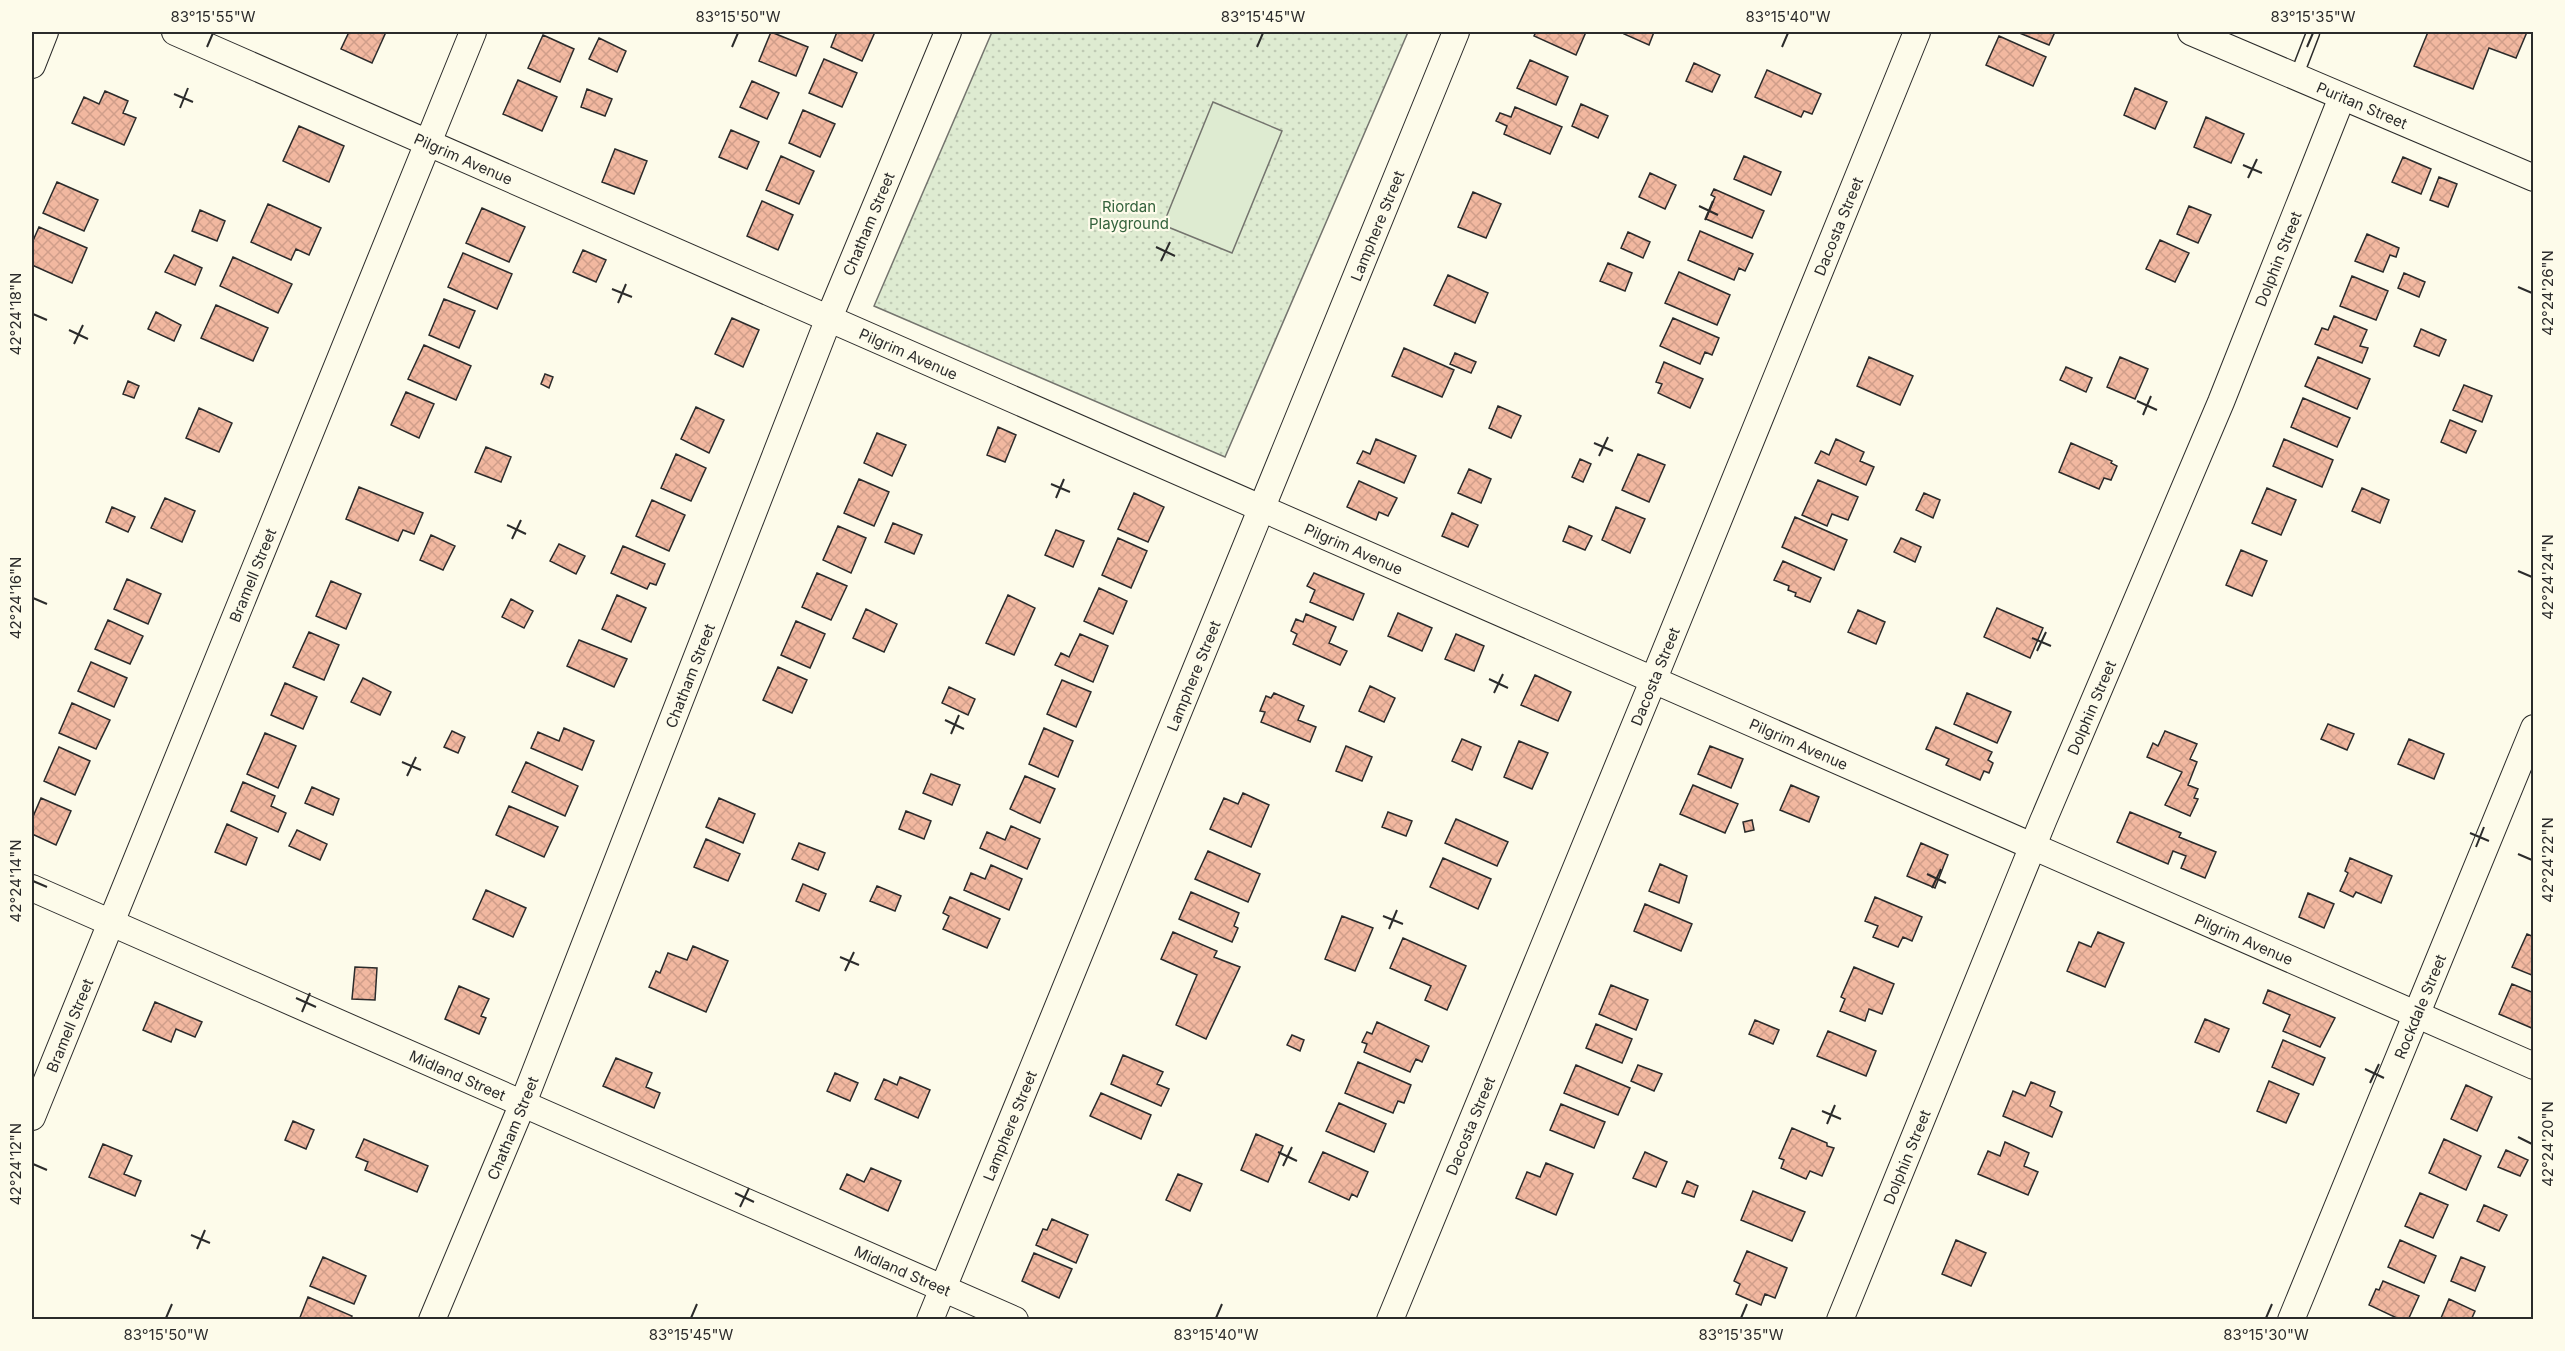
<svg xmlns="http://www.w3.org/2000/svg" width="2565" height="1351" font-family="Inter,sans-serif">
	<defs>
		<pattern id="grass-dots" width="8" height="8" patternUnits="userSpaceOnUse" patternTransform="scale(1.5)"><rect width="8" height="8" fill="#deebd1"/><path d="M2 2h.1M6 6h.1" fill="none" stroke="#bfcab4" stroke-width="1.8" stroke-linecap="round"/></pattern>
		<pattern id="building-cross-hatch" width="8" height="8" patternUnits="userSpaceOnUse" patternTransform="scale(1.5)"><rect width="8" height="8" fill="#f2b8a0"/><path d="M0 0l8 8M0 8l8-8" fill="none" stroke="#d09e8a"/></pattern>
	</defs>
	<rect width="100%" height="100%" fill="#fdfbea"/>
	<path fill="url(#grass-dots)" stroke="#74746e" stroke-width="1.5" d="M992,32H1408L1225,457L874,306Z"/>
	<path fill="#deebd1" stroke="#74746e" stroke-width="1.5" d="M1213,102L1282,131L1232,253L1163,225Z"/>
	<path fill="url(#building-cross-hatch)" stroke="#2b2b2b" stroke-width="1.5" d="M349,32H386L372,63L341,49Z
		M771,32L808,47L796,76L759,61Z
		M837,32H875L862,61L831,47Z
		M1536,32H1586L1576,55L1534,36Z
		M1625,32H1654L1649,45L1624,34Z
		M2017,32H2055L2049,45Z
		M2428,32H2527L2516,58L2489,48L2473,89L2414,66Z
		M543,35L574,49L560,82L528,68Z
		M1999,36L2046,57L2033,86L1986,65Z
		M599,38L626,51L617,72L589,59Z
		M824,59L857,73L842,107L809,93Z
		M1530,60L1568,77L1556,105L1517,88Z
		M1694,63L1720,75L1712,92L1686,81Z
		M1767,70L1821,94L1812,114L1804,111L1801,117L1755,97Z
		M518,80L557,97L542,131L503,114Z
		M752,81L779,93L767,119L740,107Z
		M2135,88L2167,102L2155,129L2124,115Z
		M587,89L612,99L605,116L581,107Z
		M105,91L128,101L123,113L136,118L124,145L72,123L84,97L99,104Z
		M1581,104L1608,116L1598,138L1572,126Z
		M1515,107L1562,127L1550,154L1504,134L1507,126L1496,121L1500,113L1511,117Z
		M803,110L835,124L820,157L789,143Z
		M2206,117L2244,134L2231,163L2194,147Z
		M299,126L344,146L329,182L283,161Z
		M731,130L759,142L747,169L719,157Z
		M615,149L647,161L634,194L602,182Z
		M781,156L814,171L799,204L766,190Z
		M1744,156L1781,172L1771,195L1734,179Z
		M2403,157L2431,169L2421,194L2392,182Z
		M1650,173L1676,185L1665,209L1639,197Z
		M2439,177L2457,184L2448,207L2430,200Z
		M57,182L98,200L84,231L43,213Z
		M1714,189L1764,211L1752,238L1706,219L1715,197L1711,195Z
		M1473,192L1501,204L1486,238L1458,227Z
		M762,201L793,215L778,250L747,236Z
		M268,204L321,228L309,255L296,249L291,260L251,242Z
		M2189,206L2211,215L2198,243L2177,234Z
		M482,208L525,227L509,262L466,243Z
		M200,210L225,221L217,241L192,231Z
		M39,227L87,248L72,283L32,265V243Z
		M1700,231L1753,254L1745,271L1739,268L1734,280L1688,260Z
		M1628,232L1650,242L1643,258L1621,248Z
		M2367,234L2399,248L2396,257L2390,255L2383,272L2355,261Z
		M2160,240L2189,253L2175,282L2146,269Z
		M583,250L606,260L596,282L573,272Z
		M463,253L512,274L497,309L448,287Z
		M174,255L202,268L195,285L165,272Z
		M233,257L292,284L278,313L220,286Z
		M1608,263L1632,273L1625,291L1600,281Z
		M1679,272L1730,295L1717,325L1665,303Z
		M2404,273L2425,282L2419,297L2398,288Z
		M1448,275L1488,293L1475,323L1434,305Z
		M2352,276L2388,291L2376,320L2340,306Z
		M444,299L475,311L459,348L429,335Z
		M216,305L268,328L253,361L201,338Z
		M156,312L181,325L174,341L148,329Z
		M2334,316L2367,330L2360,346L2368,348L2362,363L2315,344L2322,328L2328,330Z
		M732,318L759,330L743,367L715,354Z
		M1673,318L1719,338L1712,355L1705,352L1700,364L1660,346Z
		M2421,329L2446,340L2439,356L2414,346Z
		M424,345L471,366L456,400L408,379Z
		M1404,348L1454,370L1442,397L1392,376Z
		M1455,353L1476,362L1471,373L1450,364Z
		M1869,357L1913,376L1900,405L1857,386Z
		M2120,357L2148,369L2135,399L2107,387Z
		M2318,357L2370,379L2357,409L2305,386Z
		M1664,362L1703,379L1690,408L1658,393L1662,384L1656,382Z
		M2066,367L2092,378L2086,392L2060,380Z
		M545,374L553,377L549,388L541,384Z
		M128,381L139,386L134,398L123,394Z
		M2464,385L2492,396L2482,422L2453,410Z
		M406,392L434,404L419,438L391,425Z
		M2303,398L2350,418L2337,447L2291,427Z
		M1498,406L1521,416L1511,438L1489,428Z
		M696,407L724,420L709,453L681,439Z
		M199,408L232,423L219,452L186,438Z
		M2450,420L2476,431L2466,453L2441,442Z
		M998,427L1016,435L1005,462L987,455Z
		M877,433L906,445L892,476L864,463Z
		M1376,439L1416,456L1404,483L1357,463L1363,451L1370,454Z
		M1836,439L1864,452L1860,461L1874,467L1866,485L1815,463L1821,451L1829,455Z
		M2284,439L2333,460L2322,487L2273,466Z
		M2071,443L2112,461L2111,463L2117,466L2111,480L2104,478L2099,489L2059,472Z
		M486,447L511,457L501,482L475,472Z
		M676,454L706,468L691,501L661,488Z
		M1638,454L1665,465L1649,502L1622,490Z
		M1580,459L1591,464L1583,482L1572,477Z
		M1469,469L1491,479L1481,503L1458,493Z
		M859,479L889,492L874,526L844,513Z
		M1818,480L1858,497L1848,520L1832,514L1827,526L1802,515Z
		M1359,481L1397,498L1388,516L1379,512L1376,520L1347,507Z
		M359,487L423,513L414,534L403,530L398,541L346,519Z
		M2267,488L2296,500L2281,535L2252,523Z
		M2362,488L2389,500L2380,523L2352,511Z
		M1134,493L1164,507L1148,542L1118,529Z
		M1924,493L1940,500L1933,518L1916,510Z
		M165,498L195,511L182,542L151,528Z
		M652,500L685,515L669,551L636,536Z
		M112,507L135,517L128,532L106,522Z
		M1616,507L1645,519L1630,553L1602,540Z
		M1452,513L1478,525L1468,547L1442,536Z
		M1795,517L1847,540L1834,570L1782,547Z
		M893,523L922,535L914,554L885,542Z
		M838,526L866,538L851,573L823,560Z
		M1569,526L1592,536L1585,550L1563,541Z
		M1056,530L1084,541L1073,567L1045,555Z
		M431,535L455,546L443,570L420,560Z
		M1118,538L1147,551L1131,588L1102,575Z
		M1901,538L1921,547L1915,562L1894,552Z
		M559,544L585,556L576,574L550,561Z
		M623,546L665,564L656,585L650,583L647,589L611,573Z
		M2241,550L2267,561L2252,596L2226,585Z
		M1783,561L1821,578L1810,602L1795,596L1796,593L1788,590L1789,586L1774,580Z
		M817,573L847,586L831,620L802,607Z
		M1314,573L1364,594L1353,620L1310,602L1315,590L1307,586Z
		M127,579L161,594L148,624L114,609Z
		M331,581L361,594L346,629L316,616Z
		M1099,588L1127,601L1113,634L1084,621Z
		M617,595L646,608L631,642L602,629Z
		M1008,595L1035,608L1014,655L986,643Z
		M511,599L533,611L524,628L502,617Z
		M1997,608L2043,628L2030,658L1984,637Z
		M866,609L897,624L884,652L853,638Z
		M1858,610L1885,622L1876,644L1848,632Z
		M1398,613L1432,628L1422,651L1388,636Z
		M1306,614L1336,627L1329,643L1347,651L1340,665L1293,644L1297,634L1291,631L1296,619L1303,622Z
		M108,620L143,636L130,664L95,649Z
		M796,621L825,634L810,668L781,655Z
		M309,632L339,645L324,680L293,667Z
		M1080,634L1108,646L1093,682L1055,665L1061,653L1069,657Z
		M1456,634L1484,646L1474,671L1445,659Z
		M579,640L627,659L614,687L567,666Z
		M91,662L127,678L114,707L78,691Z
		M778,667L807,680L792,713L763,700Z
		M1535,675L1571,692L1558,721L1521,705Z
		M363,678L391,692L380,715L351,702Z
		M1062,680L1091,692L1076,727L1047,714Z
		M285,683L317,697L303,729L271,715Z
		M1370,686L1395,698L1384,722L1359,711Z
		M949,687L975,699L968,715L942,703Z
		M1274,693L1304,706L1298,720L1316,727L1310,742L1261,722L1265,712L1260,711L1266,696L1271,698Z
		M1967,693L2011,712L1997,743L1954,724Z
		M72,703L110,720L96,749L59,733Z
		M2328,724L2354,734L2347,750L2321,739Z
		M1936,727L1992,752L1988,760L1993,763L1989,773L1984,771L1980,780L1946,765L1949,759L1926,749Z
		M564,728L594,741L582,770L531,748L538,732L559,741Z
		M1044,728L1073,741L1058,777L1029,764Z
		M452,731L465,737L458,753L444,747Z
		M2165,731L2197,744L2190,759L2197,762L2188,785L2198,789L2194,798L2198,799L2190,816L2165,805L2182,772L2147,757L2153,743L2158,746Z
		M265,733L296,746L278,788L247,774Z
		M1462,739L1481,747L1472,770L1452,761Z
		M2409,739L2444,754L2434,779L2398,764Z
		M1519,741L1548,753L1532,789L1504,777Z
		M1346,746L1372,757L1362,781L1336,771Z
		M1710,746L1743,759L1731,788L1698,774Z
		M59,747L90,761L75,795L44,781Z
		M526,762L578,786L565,816L512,792Z
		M931,774L960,785L952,805L923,793Z
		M1025,776L1055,789L1040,823L1010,809Z
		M243,782L275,796L271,806L286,813L278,832L231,811Z
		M1693,785L1738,804L1725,833L1680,814Z
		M1791,785L1819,797L1809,822L1780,810Z
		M312,787L339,799L333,815L305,803Z
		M1243,793L1269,805L1251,847L1210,829L1224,798L1238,804Z
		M41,798L71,811L56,845L32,834V819Z
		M719,798L755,814L743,843L706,827Z
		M509,806L558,827L544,857L496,835Z
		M906,811L931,821L924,839L899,829Z
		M1388,812L1412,821L1406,836L1382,827Z
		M2130,812L2181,833L2179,837L2216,852L2205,878L2181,868L2186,856L2173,851L2168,864L2117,842Z
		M1456,819L1508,842L1497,866L1445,843Z
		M1752,820L1754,830L1745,832L1743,822Z
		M227,824L257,838L246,865L215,852Z
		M1011,826L1040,839L1027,869L980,848L987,832L1005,840Z
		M297,830L327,844L320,860L289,846Z
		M706,839L740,854L728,881L694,867Z
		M799,843L825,853L818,870L792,859Z
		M1921,843L1948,855L1935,888L1907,876Z
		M1208,851L1260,874L1248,902L1195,879Z
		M1443,858L1491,879L1478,909L1430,887Z
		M2350,858L2392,876L2381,903L2356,892L2353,897L2340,891L2348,873L2345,871Z
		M1660,864L1687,876L1679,903L1649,891Z
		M991,865L1022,879L1009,910L964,890L971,873L985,879Z
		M803,884L826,894L819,911L796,901Z
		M877,886L901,896L895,911L870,901Z
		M486,890L526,908L513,937L473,919Z
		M1191,892L1239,913L1234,926L1238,928L1232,942L1179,919Z
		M2308,893L2334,904L2324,928L2299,917Z
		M950,897L1000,919L987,948L943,929L949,916L943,913Z
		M1875,897L1922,917L1912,941L1903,937L1898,947L1873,937L1878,926L1865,921Z
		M1645,904L1692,924L1681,951L1634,931Z
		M1342,916L1373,928L1355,971L1325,959Z
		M1173,932L1217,951L1214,957L1240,967L1206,1039L1176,1025L1197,975L1161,959Z
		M2098,932L2124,943L2105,987L2067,971L2079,942L2091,947Z
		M2527,934L2534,937V976L2512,967Z
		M1403,938L1466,966L1447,1010L1425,1000L1431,986L1390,968Z
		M693,946L728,961L706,1012L649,987L656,971L660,973L668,953L687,960Z
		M355,967L377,968L375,1000L352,999Z
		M1854,967L1894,984L1882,1014L1869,1009L1865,1021L1840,1011L1845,999L1841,997Z
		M2512,984L2534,993V1029L2499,1014Z
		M1611,985L1648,1000L1636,1030L1599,1014Z
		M459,986L489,999L481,1016L486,1018L479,1034L445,1019Z
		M2268,990L2335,1018L2320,1047L2283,1031L2290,1015L2263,1003Z
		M155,1002L202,1022L195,1037L176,1029L171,1042L143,1030Z
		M2205,1019L2229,1029L2219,1052L2195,1042Z
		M1755,1020L1779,1030L1773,1044L1749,1034Z
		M1377,1022L1429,1046L1422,1062L1416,1059L1410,1072L1364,1052L1367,1044L1362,1042L1367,1032L1372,1034Z
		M1596,1024L1632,1039L1622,1063L1586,1048Z
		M1828,1031L1876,1051L1866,1076L1817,1056Z
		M1292,1035L1304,1040L1300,1051L1287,1045Z
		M2283,1040L2325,1058L2313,1085L2272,1067Z
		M1123,1055L1163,1072L1157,1084L1169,1089L1161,1106L1111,1084Z
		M616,1058L652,1073L646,1087L660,1093L654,1108L603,1086Z
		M1358,1062L1411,1085L1404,1103L1398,1101L1393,1113L1345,1093Z
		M1576,1065L1630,1088L1618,1115L1564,1093Z
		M1638,1065L1662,1074L1654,1091L1631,1081Z
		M835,1073L858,1083L850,1101L827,1091Z
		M900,1077L930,1090L918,1118L875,1099L884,1079L897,1085Z
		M2269,1081L2299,1094L2286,1123L2257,1111Z
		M2031,1082L2055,1092L2050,1106L2062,1112L2052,1137L2003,1116L2013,1091L2025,1096Z
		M2466,1085L2492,1097L2477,1131L2451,1119Z
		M1101,1093L1151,1115L1141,1139L1090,1116Z
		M1339,1103L1386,1124L1374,1152L1326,1131Z
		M1561,1104L1605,1122L1594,1148L1550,1130Z
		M293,1121L314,1130L306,1149L285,1140Z
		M1792,1128L1827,1143V1146L1834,1148L1822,1176L1810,1171L1806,1179L1781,1168L1784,1160L1779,1158Z
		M1256,1134L1283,1146L1268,1182L1241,1170Z
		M364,1139L428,1166L417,1192L365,1170L368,1162L356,1157Z
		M2444,1139L2481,1156L2466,1190L2429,1173Z
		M2005,1142L2029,1153L2024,1166L2038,1172L2028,1195L1978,1174L1988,1151L2000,1156Z
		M103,1144L132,1156L124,1174L141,1181L135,1196L89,1177Z
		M2506,1150L2528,1160L2520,1176L2498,1167Z
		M1323,1152L1368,1172L1357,1197L1352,1194L1349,1200L1309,1182Z
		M1645,1152L1667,1162L1656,1187L1633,1178Z
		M1546,1163L1573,1174L1556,1215L1516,1198L1527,1172L1540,1177Z
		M871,1168L901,1181L888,1211L840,1189L847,1174L864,1182Z
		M1178,1174L1202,1184L1190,1211L1166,1200Z
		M1687,1181L1698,1186L1694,1197L1682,1193Z
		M1753,1191L1805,1212L1792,1241L1741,1220Z
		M2420,1193L2448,1205L2433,1238L2405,1226Z
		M2484,1205L2507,1215L2499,1231L2477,1221Z
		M1052,1219L1088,1235L1076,1263L1036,1245L1043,1229L1047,1230Z
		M1956,1240L1986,1253L1971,1286L1942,1274Z
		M2400,1240L2436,1256L2424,1283L2388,1267Z
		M1747,1251L1787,1268L1775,1298L1765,1294L1761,1305L1736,1294L1740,1284L1734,1281Z
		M1034,1253L1072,1269L1059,1298L1022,1281Z
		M323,1257L366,1276L354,1304L310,1286Z
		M2461,1257L2485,1267L2475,1291L2451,1281Z
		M2383,1281L2419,1296L2408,1320H2401L2369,1305L2376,1289L2379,1290Z
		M308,1297L352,1316L350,1320H299Z
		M2449,1299L2475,1311L2471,1320L2441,1318Z"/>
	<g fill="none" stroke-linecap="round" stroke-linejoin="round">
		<defs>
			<path id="lane" d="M2296,77L2313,33"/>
			<g id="street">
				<path id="s1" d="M175,32L2534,1066"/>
				<path id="s2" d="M2191,32L2534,178"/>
				<path d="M32,65L45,32"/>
				<path id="s3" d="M32,888L1015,1320"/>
				<path id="s4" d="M32,1117L473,32"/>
				<path id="s5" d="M432,1320L523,1103L829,318L948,32"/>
				<path id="s6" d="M930,1320L1456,32"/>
				<path id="s7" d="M1390,1320L1653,681L1917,32"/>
				<path id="s8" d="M1840,1320L2043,821L2221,402L2342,97"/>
				<path id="s9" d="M2291,1320L2534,728"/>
			</g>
		</defs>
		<use href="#lane" stroke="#2b2b2b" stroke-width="15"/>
		<use href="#street" stroke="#2b2b2b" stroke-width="28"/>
		<use href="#lane" stroke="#fdfbea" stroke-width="12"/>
		<use href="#street" stroke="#fdfbea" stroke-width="26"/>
	</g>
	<path fill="none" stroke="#2b2b2b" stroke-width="2" d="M207,47L213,33M732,47L738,33M1257,47L1263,33M1782,47L1788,33M2307,47L2313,33M174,94L193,102M180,108L188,88M2243,165L2262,173M2248,178L2257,159M1699,206L1718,215M1705,220L1713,201M1156,247L1175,256M1161,261L1170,242M2518,287L2532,293M612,289L632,297M618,303L626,284M33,314L47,320M69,330L88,339M74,344L83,325M2137,401L2157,410M2143,415L2151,396M1594,443L1613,451M1599,456L1608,437M1051,484L1070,492M1056,498L1064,479M507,525L526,534M512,539L521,520M2518,571L2532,577M33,598L47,604M2032,638L2051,646M2037,651L2046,632M1489,679L1508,688M1494,693L1503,674M945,720L964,729M951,734L959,715M402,762L421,770M407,776L416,757M2470,833L2489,841M2476,847L2484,827M2518,854L2532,860M1927,874L1946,883M33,881L47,887M1932,888L1941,869M1383,916L1403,924M1389,929L1397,910M840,957L859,965M845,971L854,952M296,998L316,1007M302,1012L310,993M2365,1069L2384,1078M2370,1083L2379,1064M1822,1111L1841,1119M1827,1124L1835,1105M2518,1137L2532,1144M1278,1152L1297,1161M33,1164L47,1170M1283,1166L1292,1147M735,1193L754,1202M740,1207L749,1188M191,1235L210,1243M197,1249L205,1230M166,1318L172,1304M691,1318L697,1304M1216,1318L1222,1304M1741,1318L1747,1304M2266,1318L2272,1304"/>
	<g text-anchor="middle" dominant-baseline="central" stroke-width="4.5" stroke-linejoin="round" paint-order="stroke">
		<g font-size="15" fill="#2b2b2b" stroke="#fdfbea">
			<text stroke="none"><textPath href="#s2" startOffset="186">Puritan Street</textPath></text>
			<text stroke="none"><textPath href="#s1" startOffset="315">Pilgrim Avenue</textPath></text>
			<text stroke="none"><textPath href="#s5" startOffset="1180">Chatham Street</textPath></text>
			<text stroke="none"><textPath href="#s6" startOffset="1182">Lamphere Street</textPath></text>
			<text stroke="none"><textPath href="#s7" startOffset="1182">Dacosta Street</textPath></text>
			<text stroke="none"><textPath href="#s8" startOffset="1148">Dolphin Street</textPath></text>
			<text stroke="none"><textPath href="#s1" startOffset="801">Pilgrim Avenue</textPath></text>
			<text stroke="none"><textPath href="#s1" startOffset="1287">Pilgrim Avenue</textPath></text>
			<text stroke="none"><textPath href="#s4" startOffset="585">Bramell Street</textPath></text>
			<text stroke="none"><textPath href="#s5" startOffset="694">Chatham Street</textPath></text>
			<text stroke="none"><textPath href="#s6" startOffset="696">Lamphere Street</textPath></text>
			<text stroke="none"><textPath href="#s7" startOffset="696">Dacosta Street</textPath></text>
			<text stroke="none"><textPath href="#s8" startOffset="662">Dolphin Street</textPath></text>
			<text stroke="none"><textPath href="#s1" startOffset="1773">Pilgrim Avenue</textPath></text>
			<text stroke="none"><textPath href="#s1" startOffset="2259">Pilgrim Avenue</textPath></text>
			<text stroke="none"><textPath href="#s9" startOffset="339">Rockdale Street</textPath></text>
			<text stroke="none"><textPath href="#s4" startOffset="99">Bramell Street</textPath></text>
			<text stroke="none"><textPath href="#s3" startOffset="465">Midland Street</textPath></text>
			<text stroke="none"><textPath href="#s6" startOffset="210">Lamphere Street</textPath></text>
			<text stroke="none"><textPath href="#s7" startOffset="210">Dacosta Street</textPath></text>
			<text stroke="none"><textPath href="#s5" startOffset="208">Chatham Street</textPath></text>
			<text stroke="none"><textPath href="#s8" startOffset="176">Dolphin Street</textPath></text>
			<text stroke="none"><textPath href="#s3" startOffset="951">Midland Street</textPath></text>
		</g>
		<g font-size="15" fill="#34623c" stroke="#fdfbea">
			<text x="1129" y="206">Riordan<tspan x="1129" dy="17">Playground</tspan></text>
		</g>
	</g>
	<rect width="2565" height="1351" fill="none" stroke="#fdfbea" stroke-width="66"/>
	<rect x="33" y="33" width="2499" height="1285" fill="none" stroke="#2b2b2b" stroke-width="2"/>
	<g font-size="15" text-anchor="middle" fill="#2b2b2b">
		<text x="213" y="22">83°15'55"W</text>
		<text x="738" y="22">83°15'50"W</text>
		<text x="1263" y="22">83°15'45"W</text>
		<text x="1788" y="22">83°15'40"W</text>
		<text x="2313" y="22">83°15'35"W</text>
		<text transform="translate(2548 293) rotate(-90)" y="5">42°24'26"N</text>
		<text transform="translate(16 314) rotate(-90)" y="5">42°24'18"N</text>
		<text transform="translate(2548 577) rotate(-90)" y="5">42°24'24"N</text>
		<text transform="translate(16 598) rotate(-90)" y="5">42°24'16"N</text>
		<text transform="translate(2548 860) rotate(-90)" y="5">42°24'22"N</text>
		<text transform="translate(16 881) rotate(-90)" y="5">42°24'14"N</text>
		<text transform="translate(2548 1144) rotate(-90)" y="5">42°24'20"N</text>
		<text transform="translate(16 1164) rotate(-90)" y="5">42°24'12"N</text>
		<text x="166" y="1340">83°15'50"W</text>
		<text x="691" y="1340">83°15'45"W</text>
		<text x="1216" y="1340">83°15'40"W</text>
		<text x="1741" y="1340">83°15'35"W</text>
		<text x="2266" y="1340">83°15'30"W</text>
	</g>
</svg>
